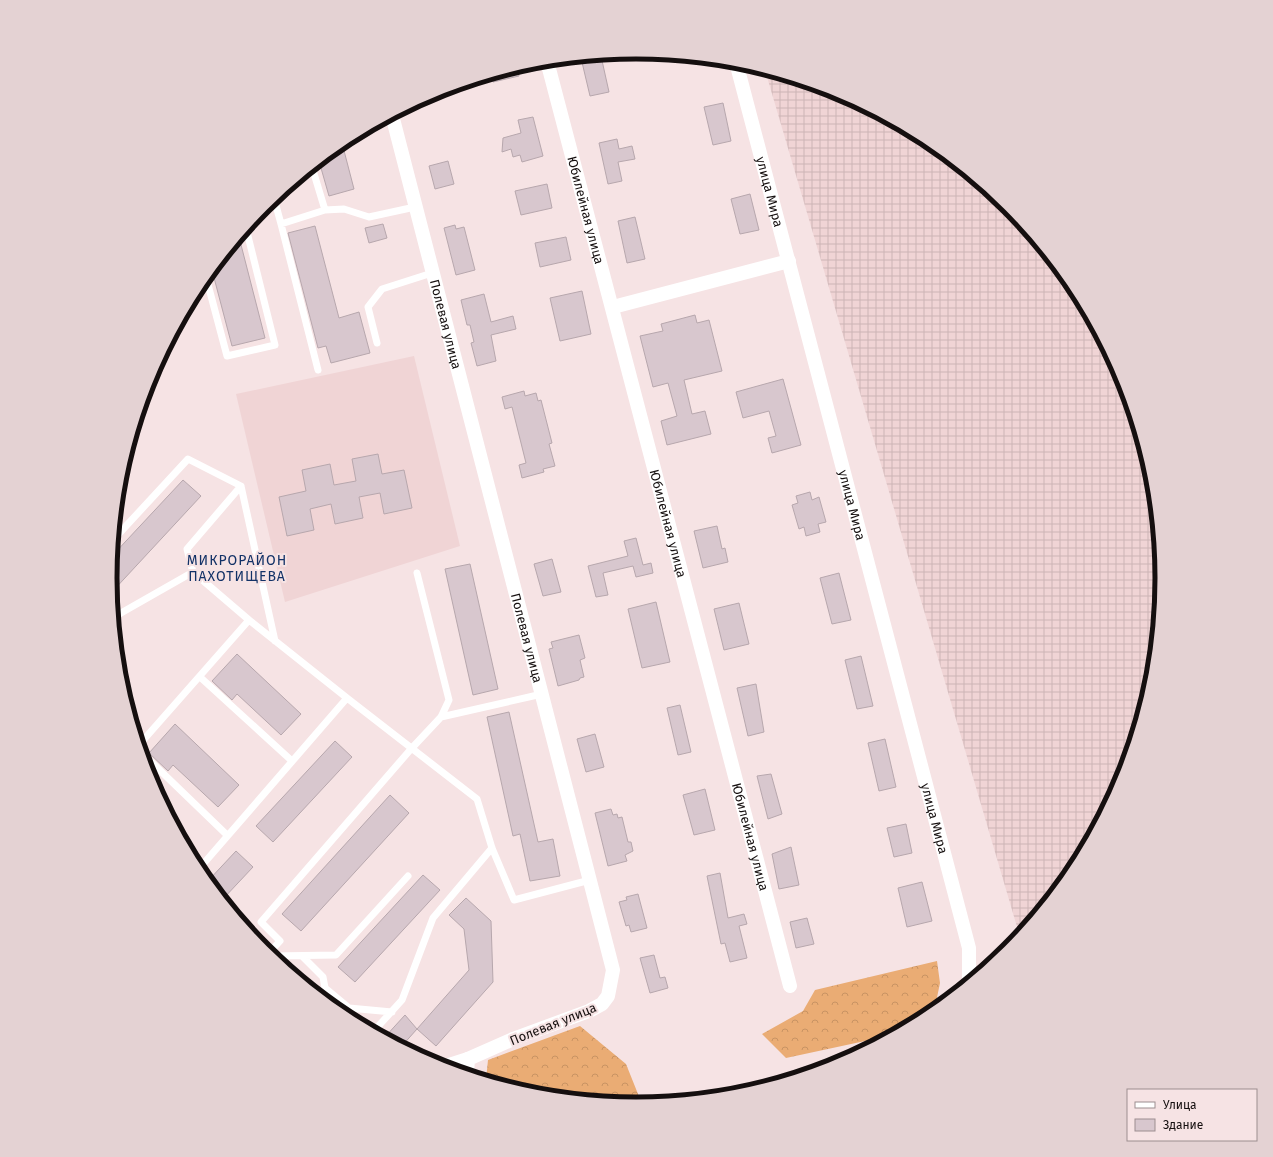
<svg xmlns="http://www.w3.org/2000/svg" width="1273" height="1157" font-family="'Fira Sans',sans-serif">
	<defs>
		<pattern id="industrial-grid" width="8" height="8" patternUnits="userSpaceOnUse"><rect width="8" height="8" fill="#f0d4d5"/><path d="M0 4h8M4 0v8" fill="none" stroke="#cdb5b6"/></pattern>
		<pattern id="forest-crowns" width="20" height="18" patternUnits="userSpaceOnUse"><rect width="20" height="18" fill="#eaac74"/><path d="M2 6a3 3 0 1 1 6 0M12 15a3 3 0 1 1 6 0" fill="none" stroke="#c89363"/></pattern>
	</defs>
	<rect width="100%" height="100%" fill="#f6e3e4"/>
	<path fill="#f0d4d5" d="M414,356L460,546L285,602L236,394Z"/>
	<path fill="url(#industrial-grid)" d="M765,70L838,92L929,141L1009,206L1074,286L1123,377L1153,476L1163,579L1153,681L1123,780L1074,871L1020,937Z"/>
	<path fill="url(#forest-crowns)" d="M937,961L940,983L934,1012L893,1035L786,1058L762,1034L803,1011L815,990Z
		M580,1026L626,1064L642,1104L534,1095L486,1080L488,1060Z
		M818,1069L819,1071L767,1086L774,1082Z"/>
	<path fill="#d8c7ce" stroke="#b7a7ad" d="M601,56L609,92L590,96L581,58Z
		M517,67L519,76L493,82L491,75Z
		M723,103L731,141L713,145L704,107Z
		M533,117L543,156L522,162L520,155L513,157L511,149L502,152L503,138L521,133L518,120Z
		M617,139L619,149L632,146L635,159L618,162L622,181L608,184L599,143Z
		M342,143L354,189L329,196L319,161Z
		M448,161L454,184L435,189L429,166Z
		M547,184L552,208L521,215L515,191Z
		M750,194L759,230L740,234L731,199Z
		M635,217L645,259L627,263L618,221Z
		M383,224L387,238L369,243L365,228Z
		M455,225L456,229L464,227L475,270L456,275L444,228Z
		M315,226L339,318L359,312L370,353L331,363L326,346L318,348L288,233Z
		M239,237L265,338L232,346L212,270Z
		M566,237L571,260L540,267L535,243Z
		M582,291L591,334L560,341L550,298Z
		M484,294L491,322L513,316L516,329L491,335L496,361L477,366L471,343L474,342L470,325H467L461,300Z
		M695,315L697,323L709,320L722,371L684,380L692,414L705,411L711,434L667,445L661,421L677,416L668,383L653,387L640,336L663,331L661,324Z
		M783,379L801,445L772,453L768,438L776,436L769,411L743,418L736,392Z
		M524,391L525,396L536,393L538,401L541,400L552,443L549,444L555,466L543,469L544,472L522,478L519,465L526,463L512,407L505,409L502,397Z
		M378,454L382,474L404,470L412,508L384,514L380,493L359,497L363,518L335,524L331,504L310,509L314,530L287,536L279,497L306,491L302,470L330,464L334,485L356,481L352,459Z
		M183,480L201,496L111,593L110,578L112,556Z
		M810,492L812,500L819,497L826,522L818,524L820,532L806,536L804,527L799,529L792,505L798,503L796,496Z
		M717,526L722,549L725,548L728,562L703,568L694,531Z
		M636,538L643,565L651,563L653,573L636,577L633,566L603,573L608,595L596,597L588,566L628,556L624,541Z
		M552,559L561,592L543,596L534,564Z
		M470,564L498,689L473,695L445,569Z
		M839,573L851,620L832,624L820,578Z
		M656,602L670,662L642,668L628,609Z
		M739,603L749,644L724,650L714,609Z
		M579,635L585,658L580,660L584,677L580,678L579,680L558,686L549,649L553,648L551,642Z
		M237,654L301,714L281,735L237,694L232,700L212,681Z
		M861,656L873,706L857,709L845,660Z
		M756,684L764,732L748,736L737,688Z
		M680,705L691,752L678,755L667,708Z
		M509,712L538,842L553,839L560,876L530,881L520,834L513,836L487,717Z
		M175,724L239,785L218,807L173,765L168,771L149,753Z
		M595,734L604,767L586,772L577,739Z
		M885,739L896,787L879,791L868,743Z
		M335,741L352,757L273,842L256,826Z
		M771,774L782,814L768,819L757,776Z
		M705,789L715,830L694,835L683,795Z
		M390,795L409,813L301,931L282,914Z
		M611,809L613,815L617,814L618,818L622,817L628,842H631L633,851L625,855L627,861L608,866L595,813Z
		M906,824L912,853L894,857L887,828Z
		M791,847L799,885L779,889L772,854Z
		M236,851L253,867L222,900L207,882Z
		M720,873L728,918L744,914L747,924L739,926L747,958L730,962L725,943L721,944L707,876Z
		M423,875L440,890L355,982L338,967Z
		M922,882L932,921L907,927L898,888Z
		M638,894L647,928L631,932L629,925L626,926L619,902L627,900L626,897Z
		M466,898L491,921L493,982L436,1046L417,1029L469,970L464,929L449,915Z
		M807,918L814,944L796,948L790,922Z
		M654,955L660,978L665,977L668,988L650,993L640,958Z
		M405,1015L417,1029L401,1047L384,1038Z"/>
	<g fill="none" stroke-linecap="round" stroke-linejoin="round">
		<path stroke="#fff" stroke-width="7" d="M312,167L325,210
			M274,198L281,224L325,210L344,209L369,217L415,207
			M281,224L318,370
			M206,277L227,356L275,345L246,228
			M377,343L368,307L382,289L432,273
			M241,486L275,641
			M114,539L188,459L241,486L187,549L193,572L249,620L347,698
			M114,617L193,572
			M200,677L292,761
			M441,717L542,694
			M139,745L249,620
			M142,753L227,835
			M198,870L347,698L477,799L492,848L514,900L590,880
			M268,954L280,941L261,922L411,749L441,717L449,700L417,573
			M271,956L336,955L408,876
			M302,956L323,977L325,988L349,1008L392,1012
			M373,1032L402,1000L433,918L492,848"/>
		<g stroke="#fff" stroke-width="14">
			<path id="s1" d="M547,61L790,986"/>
			<path id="s2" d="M736,62L969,948V983"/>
			<path id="s3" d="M392,115L613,970L608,996L602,1004L589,1011L513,1039L468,1059L467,1074"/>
			<path d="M613,307L789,261"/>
			<path d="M443,1067L468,1059"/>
		</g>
	</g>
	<g text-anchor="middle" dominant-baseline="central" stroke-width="4" stroke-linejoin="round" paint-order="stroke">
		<g font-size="13" fill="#150f0f" stroke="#f6e3e4">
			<text stroke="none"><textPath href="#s2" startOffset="134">улица Мира</textPath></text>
			<text stroke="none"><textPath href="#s1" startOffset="154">Юбилейная улица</textPath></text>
			<text stroke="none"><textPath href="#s3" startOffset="216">Полевая улица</textPath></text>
			<text stroke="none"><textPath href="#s2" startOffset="458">улица Мира</textPath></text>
			<text stroke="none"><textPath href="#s1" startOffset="478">Юбилейная улица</textPath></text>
			<text stroke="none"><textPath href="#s3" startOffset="540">Полевая улица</textPath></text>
			<text stroke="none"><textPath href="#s2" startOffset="782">улица Мира</textPath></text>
			<text stroke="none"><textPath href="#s1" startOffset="802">Юбилейная улица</textPath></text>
			<text transform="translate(553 1024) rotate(-22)">Полевая улица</text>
		</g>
		<g font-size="14" letter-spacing="1" fill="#133267" stroke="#f6e3e4">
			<text x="237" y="560">МИКРОРАЙОН<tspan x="237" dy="16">ПАХОТИЩЕВА</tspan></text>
		</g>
	</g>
	<path d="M0 0H1273V1157H0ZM117 578a519 519 0 1 1 1038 0a519 519 0 1 1-1038 0Z" fill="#e4d2d3" fill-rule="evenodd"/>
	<path fill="none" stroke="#150f0f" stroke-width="5" d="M117 578a519 519 0 1 1 1038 0a519 519 0 1 1-1038 0Z"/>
	<rect x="1127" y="1089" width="130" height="52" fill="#f6e3e4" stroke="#9c8e8f"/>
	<rect x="1135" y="1102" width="20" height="6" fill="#ffffff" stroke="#9c8e8f"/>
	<text x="1163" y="1109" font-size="12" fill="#150f0f">Улица</text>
	<rect x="1135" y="1119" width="20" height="12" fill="#d8c7ce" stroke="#9c8e8f"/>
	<text x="1163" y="1129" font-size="12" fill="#150f0f">Здание</text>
</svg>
